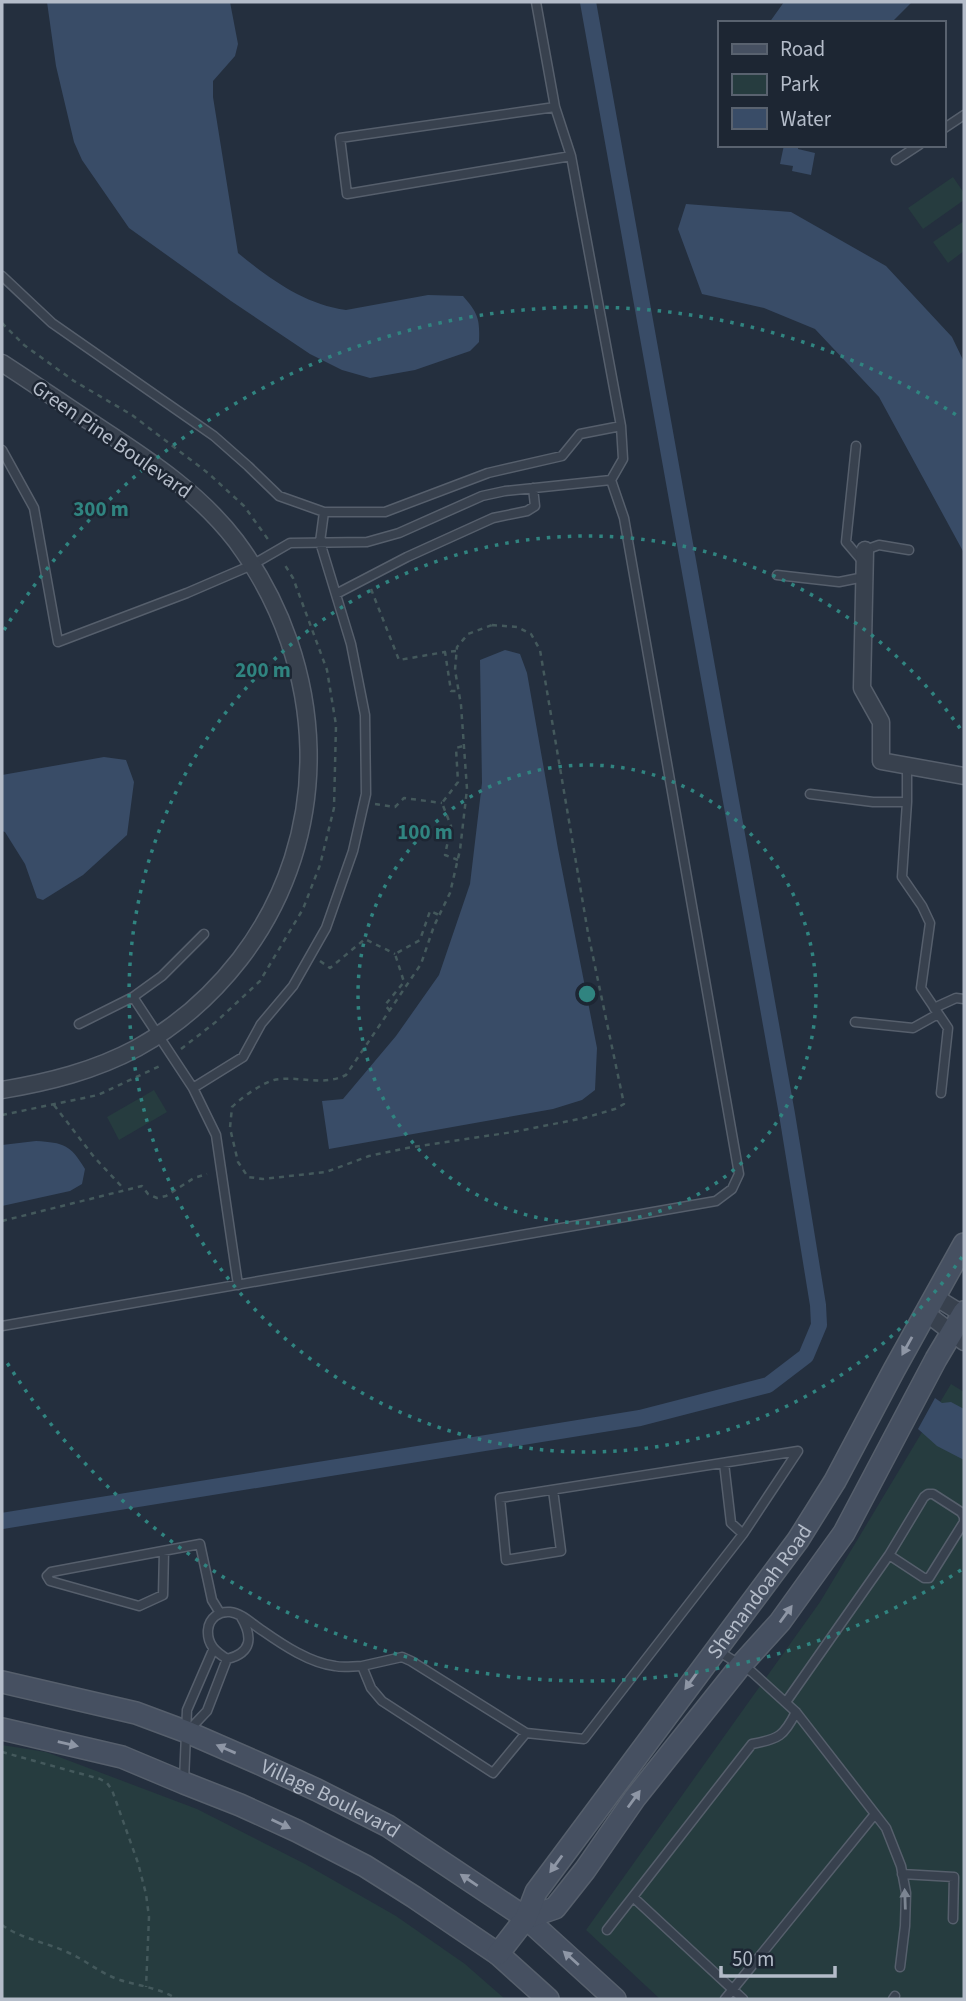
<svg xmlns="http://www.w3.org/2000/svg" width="966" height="2001" font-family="'Source Sans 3',sans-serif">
	<rect width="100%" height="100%" fill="#242f3e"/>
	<path fill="#263c3f" d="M953,177L964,193V200L923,229L908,208Z
		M964,221V251L948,263L933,242Z
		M154,1090L167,1112L119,1140L107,1117Z
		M951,1384L964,1392V1999H660L586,1930L820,1602Z
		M2,1745L46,1752L197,1809L305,1864L396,1916L465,1964L505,1999H2Z"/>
	<path fill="#394c67" d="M47,2H230L238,44L235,56L213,81V97L238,253C270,279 304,304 346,310L428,295L463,296C478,313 480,319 479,342L470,351L415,370L370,378L342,370L310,354L231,301L129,228L82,160L74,142L56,66Z
		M784,2H912L891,23H769Z
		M784,145L798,146V149L815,153L811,175L792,171L793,166L780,164Z
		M686,204L791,212L886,266L952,337L964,362V553L879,397L815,329L764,308L702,294L678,229Z
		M505,650L520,654L527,673L558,849L597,1048L595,1090L582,1100L553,1109L329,1149L322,1101L343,1099L396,1036L439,975L470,884L482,783L480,660Z
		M104,757L126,760L134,782L127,835L83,875L43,900L37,898L25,864L5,832L2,831V775Z
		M36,1141C64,1143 70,1144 85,1169L82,1184L70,1191L2,1206V1145Z
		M935,1398L942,1403L951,1402L964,1409V1460L937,1446L918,1429Z"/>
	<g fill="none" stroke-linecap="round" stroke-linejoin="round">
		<path stroke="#394c67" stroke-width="16" d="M2,1521L640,1418L768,1385L806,1356L819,1325L818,1305L787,1114L588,2"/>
		<defs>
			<path id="lane" d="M536,2L555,107L571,156L621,426L623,459L611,480
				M555,107L340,138L347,194L571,156
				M943,129L964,115
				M896,160L919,145
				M2,276L52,323L214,436L248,466L279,496L324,512H385L488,473L562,456L580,434L621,426
				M856,446L846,542L863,562
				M2,450L34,508L58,642L187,593L252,565L290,543L367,542L399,533L482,496L505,491L611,480L624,518L739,1174L732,1189L716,1201L2,1326
				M865,550L879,545L909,550
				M777,575L839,582L864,577
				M336,594L407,557L493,518L527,511L535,506L533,488
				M810,794L873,802H907V766
				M907,802L902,877L922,906L930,923L921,988L948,1028L941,1093
				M133,997L193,1088L216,1135L238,1285
				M934,1008L956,998L964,999
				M855,1022L913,1028L938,1014
				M79,1024L133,997L162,976L204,934
				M193,1088L243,1057L261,1024L293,986L326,928L353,851L366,794L365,715L351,644L320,542L324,512
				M724,1463L731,1523L743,1534
				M164,1551L163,1595L139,1606L50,1581L47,1576L51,1572L200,1544L212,1600L220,1613
				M889,1555L924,1578H929L964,1522V1518
				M718,1651L752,1672L796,1712L886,1828L901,1866L906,1893L905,1926L900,1967
				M227,1659C216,1652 207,1645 208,1630C209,1618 219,1611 230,1612C242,1613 253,1625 263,1631C283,1645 310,1663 335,1666C344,1668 353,1666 362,1666L371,1688L382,1701L493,1773L526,1733L584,1739L743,1534L798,1451L500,1498L506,1560L561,1551L553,1490
				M362,1666L402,1657L411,1661L526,1733
				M786,1702L889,1555L924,1497L928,1494H933L961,1512L964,1517
				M189,1730L207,1711L227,1659C252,1653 253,1637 241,1617
				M184,1781L187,1710L213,1650
				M902,1874L954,1877L953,1919
				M634,1898L743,1999
				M607,1930L752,1744C779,1739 784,1736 796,1712
				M725,1999L875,1814
				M893,1999L895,1996"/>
			<path id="street" d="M2,363C36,385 69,408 103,430C152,462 200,494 236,541C328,665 336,834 240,959C212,995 177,1026 137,1048C94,1071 49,1082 2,1090
				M865,550L862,688L881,722V761L964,776
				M935,1297L964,1315
				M926,1313L964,1342"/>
			<g id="secondary">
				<path id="s1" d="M2,1682L136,1713L187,1732L258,1763L317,1790L388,1826L526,1918L615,1999"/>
				<path d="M2,1729L122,1757L184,1783L240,1805L297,1831L365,1866L414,1897L498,1954L548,1999"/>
				<path d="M526,1918L555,1908L585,1870L635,1798L741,1665L780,1622L844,1533L936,1359L964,1312"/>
				<path id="s2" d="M498,1954L526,1918L536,1892L798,1540L835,1481L894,1370L964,1244"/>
			</g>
		</defs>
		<use href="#lane" stroke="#565f6c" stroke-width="11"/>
		<use href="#street" stroke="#565f6c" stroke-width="19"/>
		<use href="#secondary" stroke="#565f6c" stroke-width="24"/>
		<path stroke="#44595c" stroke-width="2.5" stroke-dasharray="5 5" stroke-linecap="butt" d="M2,323L24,345L74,381L132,415L208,473L244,506L270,542
			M371,589L399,660L445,652
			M492,625L517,627L531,634L540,650L588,933L624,1104L615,1109L584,1118L513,1132L407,1148L369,1156L326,1172L263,1179L248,1177L238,1162L230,1128L232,1107C241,1098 262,1083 274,1080C299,1075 321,1087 346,1075L421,964L434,926L450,893L460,850L467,789L461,705L455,670L457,647L468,634Z
			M456,651L445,652L451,691H459
			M375,804L395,807L404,798L442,803
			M458,860L445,855L451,826L442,803L458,782L456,748L463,746
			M320,961L330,968L365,939L395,954
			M390,1011L385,1005L404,982L395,954L420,940L430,911L439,915
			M181,1049L217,1021L260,981L303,909L320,865L334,808L336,725L327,670L293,578L283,562
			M54,1105L94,1157L123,1188
			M2,1115L98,1095L162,1065
			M2,1221L142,1186L148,1194L157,1198L166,1196L194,1178L207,1174
			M2,1752L100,1779L107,1783L112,1790L138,1863L146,1894L149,1917L146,1987
			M2,1925C22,1939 45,1942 67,1952C86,1960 99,1973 120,1980C139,1986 160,1988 177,1999"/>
		<use href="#lane" stroke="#38414e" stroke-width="8"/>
		<use href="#street" stroke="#38414e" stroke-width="16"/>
		<use href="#secondary" stroke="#465061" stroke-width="21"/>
	</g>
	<defs><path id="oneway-solid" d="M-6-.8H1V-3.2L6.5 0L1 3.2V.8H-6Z" transform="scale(1.75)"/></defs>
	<g fill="#8e96a5">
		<use href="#oneway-solid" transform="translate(907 1346) rotate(119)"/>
		<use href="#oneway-solid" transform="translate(786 1614) rotate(-54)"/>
		<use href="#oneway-solid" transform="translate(691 1681) rotate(126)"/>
		<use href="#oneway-solid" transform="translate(68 1744) rotate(13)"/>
		<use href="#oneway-solid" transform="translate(226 1749) rotate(-157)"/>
		<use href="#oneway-solid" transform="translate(634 1799) rotate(-54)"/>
		<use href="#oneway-solid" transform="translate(281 1824) rotate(25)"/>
		<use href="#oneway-solid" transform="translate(556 1864) rotate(126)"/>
		<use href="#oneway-solid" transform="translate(469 1880) rotate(-146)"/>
		<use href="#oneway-solid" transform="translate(571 1958) rotate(-138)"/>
	</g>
	<use fill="#7c8592" href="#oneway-solid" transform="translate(905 1899) rotate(-92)"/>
	<g fill="none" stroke="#308480" stroke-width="3.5" stroke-dasharray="3.5 7">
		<circle cx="587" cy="994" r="229"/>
		<path d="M962 1257A458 458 0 1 1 962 731"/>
		<path d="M961 1570A687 687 0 0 1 4 1358M4 630A687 687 0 0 1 961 418"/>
	</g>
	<g text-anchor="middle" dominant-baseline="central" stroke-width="5" stroke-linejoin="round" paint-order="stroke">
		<g font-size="21" fill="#b4bcc9" stroke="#1d2633">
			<text transform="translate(112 439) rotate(35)">Green Pine Boulevard</text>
			<text stroke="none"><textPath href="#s2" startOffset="448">Shenandoah Road</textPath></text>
			<text stroke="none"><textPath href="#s1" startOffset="350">Village Boulevard</textPath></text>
		</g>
	</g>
	<circle cx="587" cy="994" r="10" fill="#308480" stroke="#1d2633" stroke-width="3.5"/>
	<g font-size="21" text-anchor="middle" font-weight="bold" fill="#308480" stroke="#1d2633" stroke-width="5" stroke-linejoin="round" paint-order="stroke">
		<text x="101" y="516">300 m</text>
		<text x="263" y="677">200 m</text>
		<text x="425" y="839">100 m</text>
	</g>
	<rect width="966" height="2001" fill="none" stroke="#b4bcc9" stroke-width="7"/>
	<rect x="718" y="21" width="228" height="126" fill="#1d2633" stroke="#59626f" stroke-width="2"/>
	<rect x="732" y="44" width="35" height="10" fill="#465061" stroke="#59626f" stroke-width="2"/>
	<text x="780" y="56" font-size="21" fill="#b4bcc9">Road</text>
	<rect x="732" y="74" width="35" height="21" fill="#263c3f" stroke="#59626f" stroke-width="2"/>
	<text x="780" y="91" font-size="21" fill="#b4bcc9">Park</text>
	<rect x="732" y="108" width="35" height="21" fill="#394c67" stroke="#59626f" stroke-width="2"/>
	<text x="780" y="126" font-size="21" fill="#b4bcc9">Water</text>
	<path d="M721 1966v10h114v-10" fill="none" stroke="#b4bcc9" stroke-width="3.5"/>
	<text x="732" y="1966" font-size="21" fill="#b4bcc9" stroke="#1d2633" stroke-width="5" paint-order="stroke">50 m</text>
</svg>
